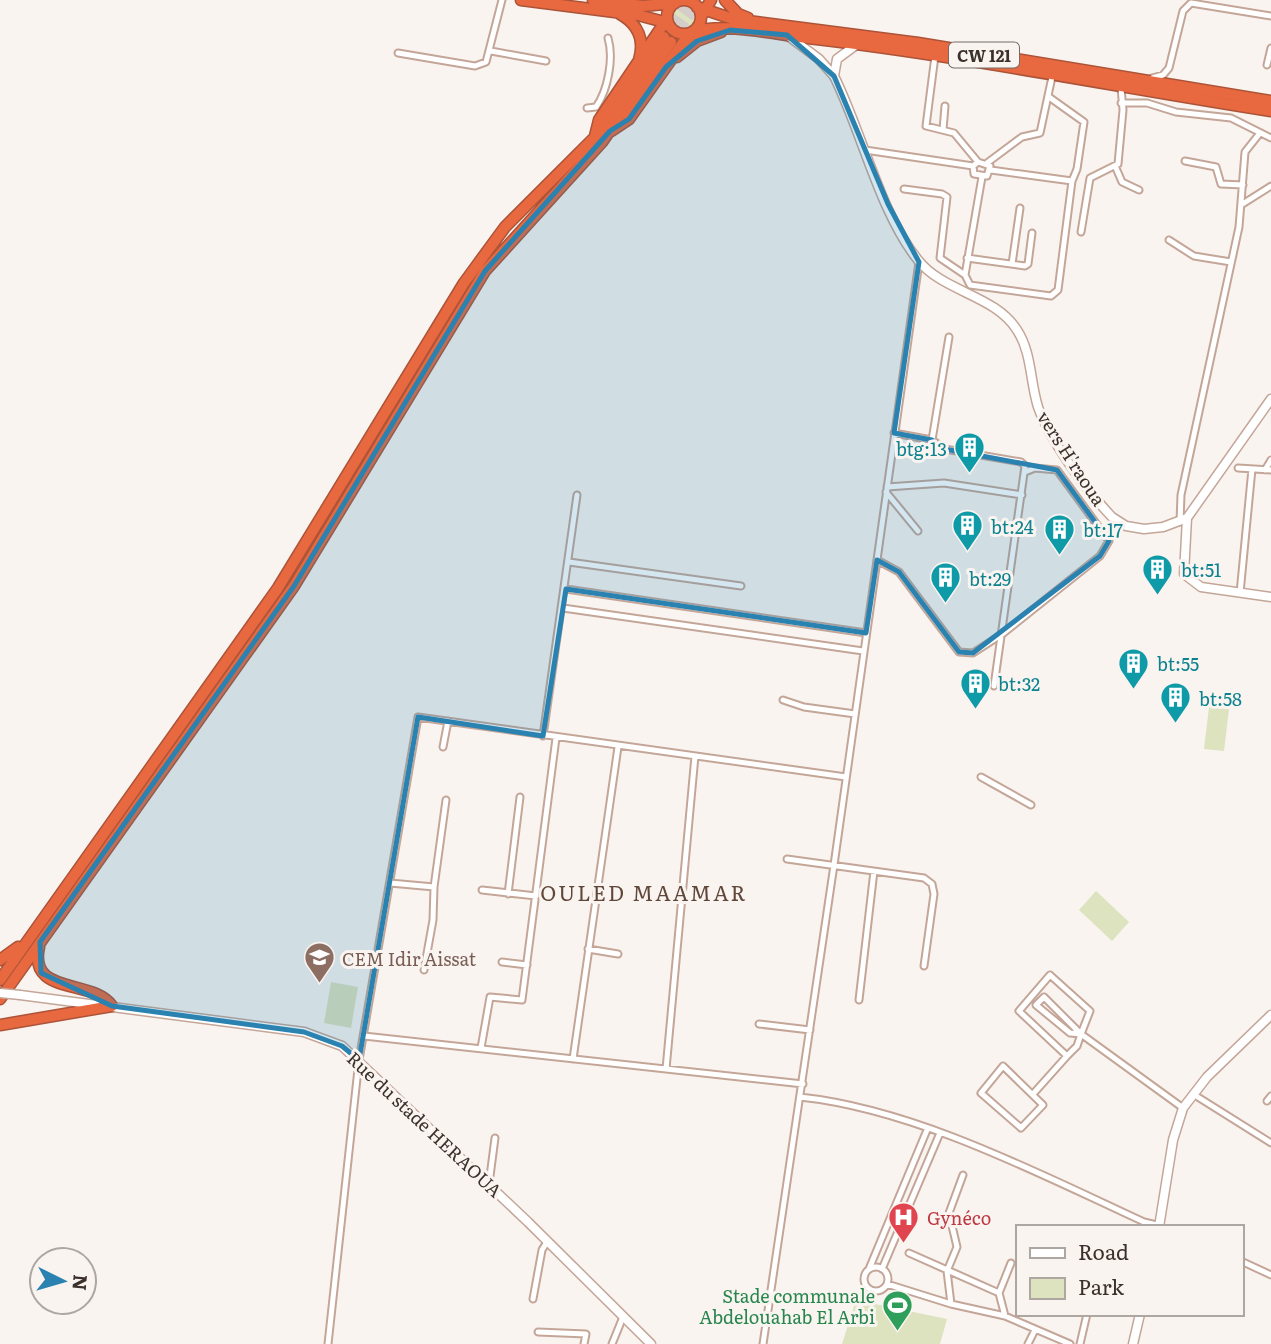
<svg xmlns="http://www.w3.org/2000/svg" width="1271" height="1344" font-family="Literata,serif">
	<rect width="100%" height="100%" fill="#faf4f1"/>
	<path fill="#dde2bf" d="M671 17a12 12 0 1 1 24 0a12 12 0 1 1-24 0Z
		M1209,707L1229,709L1224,751L1204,749Z
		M1096,891L1129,922L1112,941L1079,910Z
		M331,982L358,987L351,1028L324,1023Z
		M856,1300L947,1319L940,1344H842Z"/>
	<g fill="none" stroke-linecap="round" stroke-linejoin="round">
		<path stroke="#d4cdc9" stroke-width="10" stroke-dasharray="10 5" stroke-linecap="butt" d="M664,37L688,0
			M671,42L700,0"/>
		<defs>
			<path id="street" d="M491,51L546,61
				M398,53L475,66L486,62L502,0
				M935,56L926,126L954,133L978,162L990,166L987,176L974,174L973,166L978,162
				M1267,65L1271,48
				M1152,78L1163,75L1169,68L1183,11L1191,3L1271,16
				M1049,97L1084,122L1077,169L1072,181
				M1121,103H1147L1176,112L1231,118L1271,138
				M587,108L596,107C608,90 614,58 608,38
				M943,130L945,106
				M865,150L973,166
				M1185,161L1216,167L1221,184L1243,185
				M987,163L1022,137L1040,133L1052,77
				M1116,168L1122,182L1139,190
				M982,177L965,275L970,285L1051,296L1058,290L1072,181L991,170
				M904,189L942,194L947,197L940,258L965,275
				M1241,205L1271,186
				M1081,232L1090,178L1118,164L1123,110L1121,88
				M1169,240L1194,256L1231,262
				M967,258L1025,266L1028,264L1032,233
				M1012,264L1020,208
				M894,433L932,440L945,449L1021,462L1025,466L994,686
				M932,440L949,337
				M1238,468L1271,470
				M1265,470L1271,460
				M887,487L944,483L1022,495
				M886,492L918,531
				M1180,522L1181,495L1239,227L1245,152L1260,133
				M877,560L899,572L959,652L973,653L1001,635L1100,556L1109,541L1057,470L1035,468L1025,472
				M569,562L741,586
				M566,589L866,633
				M1240,593L1252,469
				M563,608L863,651
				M783,700L804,707L855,714
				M543,736L577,495
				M443,747L448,721
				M981,777L1031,805
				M787,859L924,878L932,884L934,894L924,966
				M390,883L434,887L446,800
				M482,890L536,896
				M508,894L520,797
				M588,949L618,954
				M502,962L527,965
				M424,970L433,920L434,887
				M859,1000L874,871
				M759,1024L810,1030
				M364,1036L803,1084
				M481,1048L490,997L522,1000L556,738
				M1067,1056L1077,1046L1081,1034L1044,997L1036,1005L1070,1033L1081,1034
				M573,1059L618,747
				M1003,1066L1043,1105L1021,1128L981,1093Z
				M666,1069L695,756
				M1033,1094L1067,1056L1019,1011L1050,975L1090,1011L1081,1034L1183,1108
				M1193,1094L1271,1143
				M800,1097C915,1109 1040,1174 1144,1222L1161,1226
				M1267,1101L1271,1096
				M963,1175L949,1213L957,1247L947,1271L951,1304L1005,1316L1070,1344
				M489,1184L495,1138
				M909,1253L999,1293L1005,1316
				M1241,1261L1271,1275
				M864 1279a12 12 0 1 1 24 0a12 12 0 1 1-24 0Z
				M869,1269L927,1130
				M882,1269L940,1133
				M887,1284L951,1304
				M999,1293L1011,1263
				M533,1299L542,1250L547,1242
				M538,1332L586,1334L584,1344
				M328,1344L359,1060L418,717L846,777
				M612,1344L623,1317
				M763,1344L834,865L919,262
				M1028,1344L1035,1330
				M1080,1344L1087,1314"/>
			<path id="secondary" d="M787,35L819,59L834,76L837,59L856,45
				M834,76C862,132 880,213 918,260C943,292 995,295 1017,330C1032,353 1030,382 1038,407C1050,441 1087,491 1112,517L1126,526L1144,529L1163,527L1187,518L1271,399
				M1187,518L1184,574L1201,587L1271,597
				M20,995L304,1032L342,1046L528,1222L651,1344
				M1159,1227L1173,1140L1183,1108L1207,1077L1271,1015
				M1133,1344L1140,1314"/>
			<path id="highway" d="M521,0L638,15L668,23
				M593,0L643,6L675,3
				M725,0L738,14L748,18
				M667 17a17 17 0 1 1 34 0a17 17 0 1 1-34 0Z
				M697,7L733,19L918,43L1271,101
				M620,14C638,24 645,40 639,60
				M702,15L711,0
				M692,32C724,22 774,34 808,38C963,56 1117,87 1271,111
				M677,57L697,41L721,32
				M611,131L629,119L690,33
				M595,136L599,120L667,19
				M0,960L18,947
				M0,980L278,588L464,283L505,227L595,137L664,37
				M0,999L294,586L485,271L602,142L671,42
				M0,1025L112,1006C92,978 28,996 39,947"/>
		</defs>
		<use href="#street" stroke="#c4a698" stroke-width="9"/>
		<use href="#secondary" stroke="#c4a698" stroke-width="11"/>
		<use href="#highway" stroke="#ac5438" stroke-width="13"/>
		<use href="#street" stroke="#fff" stroke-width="5"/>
		<use href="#secondary" stroke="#fff" stroke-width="8"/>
		<use href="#highway" stroke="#e86840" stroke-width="10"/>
		<defs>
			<path id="secondary-bridge" d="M0,993L20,995"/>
		</defs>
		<use href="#secondary-bridge" stroke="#c4a698" stroke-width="11" stroke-linecap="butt"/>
		<use href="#secondary-bridge" stroke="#fff" stroke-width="8"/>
	</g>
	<path fill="#2982b0" fill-opacity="0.2" stroke="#2982b0" stroke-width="5" stroke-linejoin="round" d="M730,30L787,35L834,76L888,204L919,262L894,433L932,440L945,449L1057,470L1109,541L1100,556L973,653L959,652L899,572L877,560L866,633L566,589L543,736L418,717L359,1060L342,1046L304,1032L112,1006L41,973L40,942L294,586L485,271L610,131L629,119L666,67L697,41Z"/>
	<defs>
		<symbol id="building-pin" viewBox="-11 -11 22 30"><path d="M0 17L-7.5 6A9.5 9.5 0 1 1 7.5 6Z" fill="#0f9aa8" stroke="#faf4f1"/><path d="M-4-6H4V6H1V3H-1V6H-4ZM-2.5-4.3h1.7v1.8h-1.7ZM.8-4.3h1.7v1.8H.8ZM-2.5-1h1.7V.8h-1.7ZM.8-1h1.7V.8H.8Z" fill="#fff"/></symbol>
		<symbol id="school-pin" viewBox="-11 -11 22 30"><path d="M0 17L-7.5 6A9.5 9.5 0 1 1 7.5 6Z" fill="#8d6e63" stroke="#faf4f1"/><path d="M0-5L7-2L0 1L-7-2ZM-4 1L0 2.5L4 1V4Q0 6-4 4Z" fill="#fff"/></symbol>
		<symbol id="hospital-pin" viewBox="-11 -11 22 30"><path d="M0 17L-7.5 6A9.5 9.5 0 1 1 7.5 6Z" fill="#e0444e" stroke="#faf4f1"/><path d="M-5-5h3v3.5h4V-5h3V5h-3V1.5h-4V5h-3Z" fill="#fff"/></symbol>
		<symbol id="stadium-pin" viewBox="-11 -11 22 30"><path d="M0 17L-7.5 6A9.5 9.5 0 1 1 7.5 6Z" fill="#2e9e5b" stroke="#faf4f1"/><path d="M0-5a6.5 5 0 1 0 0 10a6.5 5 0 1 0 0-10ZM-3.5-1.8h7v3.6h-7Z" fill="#fff"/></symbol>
	</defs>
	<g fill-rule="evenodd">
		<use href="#building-pin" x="952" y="430" width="35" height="47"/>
		<use href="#building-pin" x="950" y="508" width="35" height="47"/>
		<use href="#building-pin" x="1042" y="512" width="35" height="47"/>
		<use href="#building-pin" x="1140" y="552" width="35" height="47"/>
		<use href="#building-pin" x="928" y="560" width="35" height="47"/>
		<use href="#building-pin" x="1116" y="646" width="35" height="47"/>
		<use href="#building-pin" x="958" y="666" width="35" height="47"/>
		<use href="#building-pin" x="1158" y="680" width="35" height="47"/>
		<use href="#school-pin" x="302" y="940" width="35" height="47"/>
		<use href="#hospital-pin" x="886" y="1200" width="35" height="47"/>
		<use href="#stadium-pin" x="880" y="1288" width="35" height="47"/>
	</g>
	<g text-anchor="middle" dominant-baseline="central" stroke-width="6" stroke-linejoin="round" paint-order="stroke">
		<rect fill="#faf4f1" stroke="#756b66" stroke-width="2" x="949" y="42.5" width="70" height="25" rx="5"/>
		<g font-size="16" font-weight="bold" fill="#3c302a">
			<text x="984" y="55">CW 121</text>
		</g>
		<g font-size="18" fill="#0d838f" stroke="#faf4f1" text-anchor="start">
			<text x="947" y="448" text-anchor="end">btg:13</text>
			<text x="991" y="526">bt:24</text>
			<text x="1083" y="529">bt:17</text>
			<text x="1181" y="569">bt:51</text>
			<text x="969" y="578">bt:29</text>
			<text x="1157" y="663">bt:55</text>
			<text x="998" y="683">bt:32</text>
			<text x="1199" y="698">bt:58</text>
		</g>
		<g font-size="18" fill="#3c302a" stroke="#faf4f1">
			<text transform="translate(1072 458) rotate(57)">vers H'raoua</text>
			<text transform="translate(425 1124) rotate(43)">Rue du stade HERAOUA</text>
		</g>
		<g font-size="18" fill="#785e54" stroke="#faf4f1" text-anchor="start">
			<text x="342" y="958">CEM Idir Aissat</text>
		</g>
		<g font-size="18" fill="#be3a42" stroke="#faf4f1" text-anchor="start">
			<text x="927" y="1217">Gynéco</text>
		</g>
		<g font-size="18" fill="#27864d" stroke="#faf4f1" text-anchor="end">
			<text x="875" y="1295">Stade communale<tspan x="875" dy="21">Abdelouahab El Arbi</tspan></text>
		</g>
		<g font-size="21" letter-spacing="2" fill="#60473a" stroke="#faf4f1">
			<text x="644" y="891">OULED MAAMAR</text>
		</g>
	</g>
	<rect x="1016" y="1225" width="228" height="91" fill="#faf4f1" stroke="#aea6a1" stroke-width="2"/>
	<rect x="1030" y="1248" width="35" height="10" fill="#ffffff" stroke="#aea6a1" stroke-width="2"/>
	<text x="1078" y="1260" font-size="21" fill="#3c302a">Road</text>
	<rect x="1030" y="1278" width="35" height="21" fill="#dde2bf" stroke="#aea6a1" stroke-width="2"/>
	<text x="1078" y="1295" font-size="21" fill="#3c302a">Park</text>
	<g transform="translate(63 1281) rotate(95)"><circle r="33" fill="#faf4f1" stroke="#aea6a1" stroke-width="2"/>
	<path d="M0-5L12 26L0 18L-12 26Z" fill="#2982b0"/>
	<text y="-10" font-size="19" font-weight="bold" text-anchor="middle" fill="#3c302a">N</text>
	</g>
</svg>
